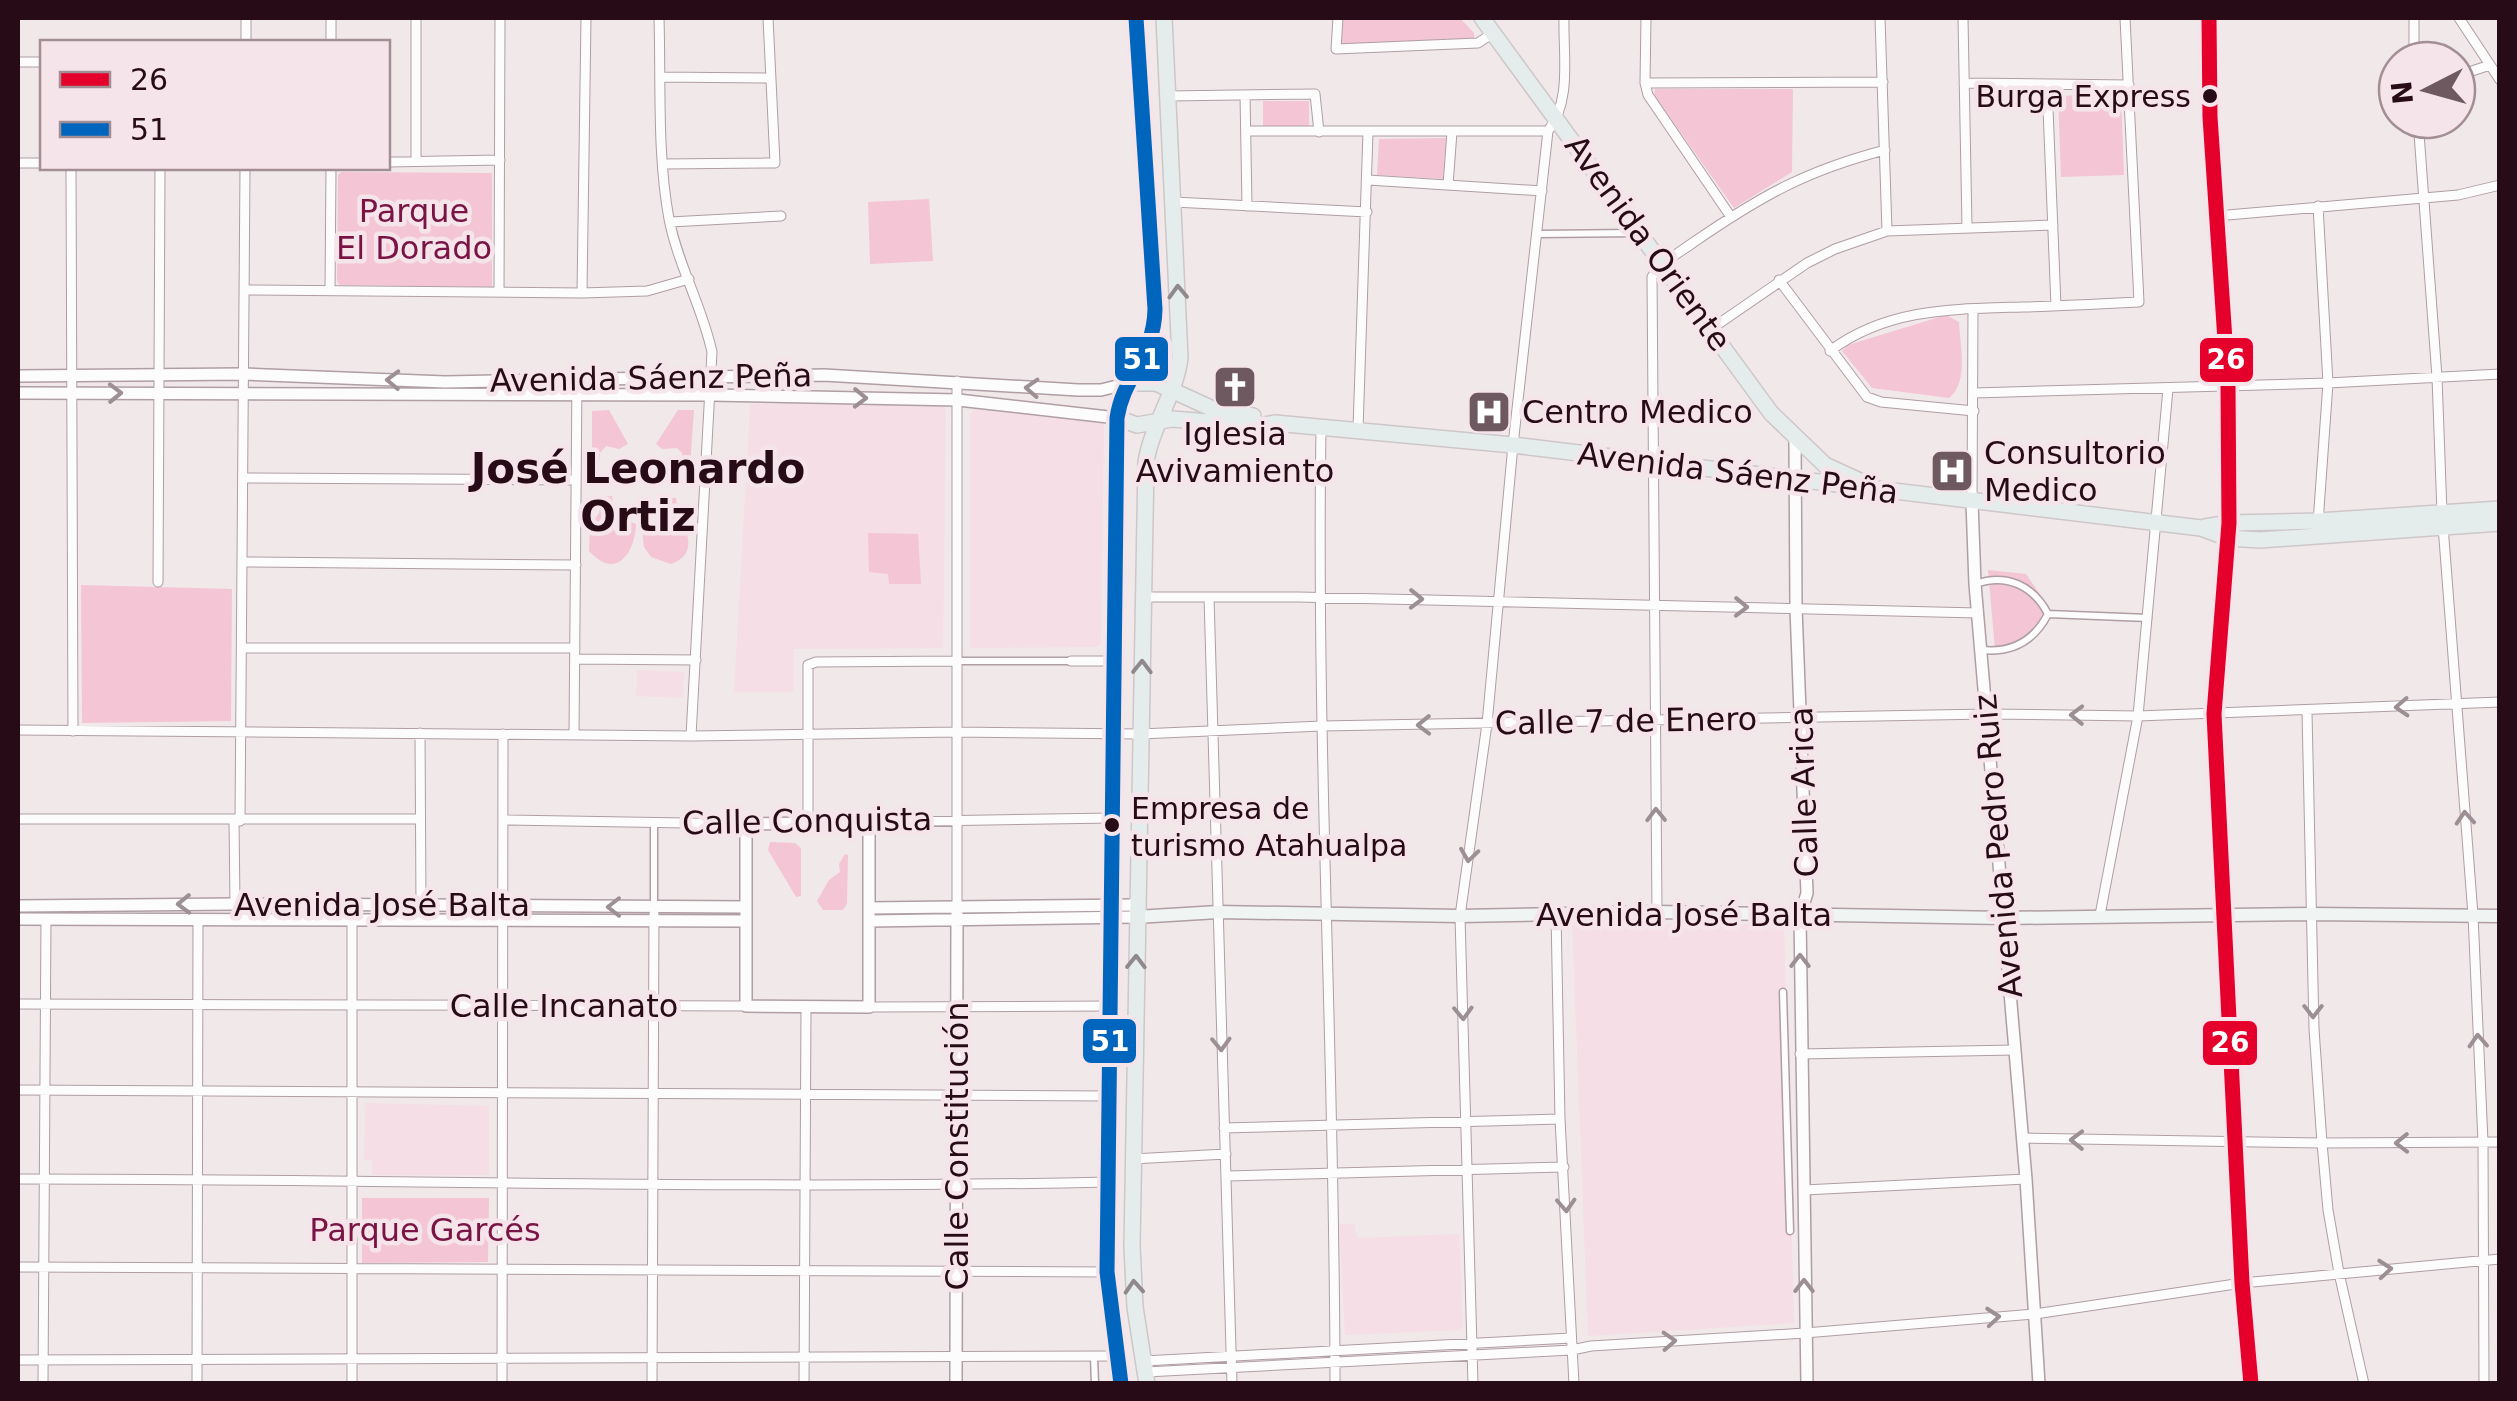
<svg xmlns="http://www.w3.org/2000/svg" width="2517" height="1401" font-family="'DejaVu Sans',sans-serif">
	<rect width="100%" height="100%" fill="#f1e8ea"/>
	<path fill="#f5dee5" d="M750,404L941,405L946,410L943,648L794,649V692H734Z
		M975,409L1095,417L1104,425L1101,644L1096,647L970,648V414Z
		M637,670L684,672L683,698L636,696Z
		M1572,924H1784L1794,1323L1588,1336Z
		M365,1103L489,1106V1175H372V1160H364Z
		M1339,1224H1355L1357,1238L1459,1234L1463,1327L1459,1330L1345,1335Z"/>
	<path fill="#f4c5d5" d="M1341,18H1460L1474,33V38L1342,47L1339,44Z
		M1655,89H1793L1792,172L1734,208L1654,95Z
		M2121,94L2124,175L2061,177L2058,96Z
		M1263,101H1309V127H1263Z
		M1446,138L1443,179L1377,175L1379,139Z
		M341,172L492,173V287L340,285L337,282L338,175Z
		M929,199L933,261L870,264L868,202Z
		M1946,315L1959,322C1960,346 1969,382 1949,398L1872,388L1842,351L1848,345Z
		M609,410L628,444L619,449L606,446L600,453V460L592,465V411Z
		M678,410H694L690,467L682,462V453L677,448L662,449L656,444Z
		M612,496L615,509L604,520H608L615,532L626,520L636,524C635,553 616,581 589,551L590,526L599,513L603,497Z
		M665,498H676C679,521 705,552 671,564L651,557L644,547L641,524L653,521L664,532L671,521L675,520L662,510Z
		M868,533L918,534L921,584H889L888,574L869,572Z
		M1988,570L2026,574L2047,605L2037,633L1995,649Z
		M81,585L232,589L231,721L82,723Z
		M770,842L795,843L801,848V896L796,897L768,850Z
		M845,854L848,855L847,904L843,910H823L817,901L829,880L840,872L839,864Z
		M362,1198H489L488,1262L362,1263Z"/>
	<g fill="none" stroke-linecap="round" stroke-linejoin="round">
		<defs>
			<path id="pedestrian" d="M1537,234L1636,233
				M1975,584C2006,573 2033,585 2048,614
				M2048,614L2148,618
				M1982,650C2012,653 2034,641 2048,614
				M956,661H1071
				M654,822V906
				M1783,992L1790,1231
				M1094,1357L1095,1384"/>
			<path id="minor" d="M659,18C661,84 657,154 669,219C678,265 702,306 712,352L691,736
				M1338,18L1336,49L1478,43L1493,33
				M1646,18L1645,83L1648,95L1731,217
				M1880,18L1887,231
				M1963,18L1967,227
				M2414,18V60
				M2459,18L2500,80
				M246,42V18
				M331,42V18
				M18,62H42
				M2457,76L2490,65
				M660,77L771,78
				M1645,83L1883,82
				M1964,83L2129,85
				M2047,84L2056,306
				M1245,95L1247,206
				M1168,96L1315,94L1319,132
				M2418,120L2437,377L2442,513L2473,915L2483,1142L2484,1384
				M1246,131H1548
				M416,161V18
				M388,162L500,160
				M18,163H42
				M663,164L775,163L768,18
				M71,168L73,731
				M1368,180L1542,191
				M1448,185L1452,132
				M1174,202L1367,212
				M2318,206L2328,383L2318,523
				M2216,216L2458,195L2500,185
				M670,222L781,216
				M1779,280L1867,397L1881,402L1974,411
				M330,289L331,168
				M245,290L582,293L647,291L689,279
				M499,292L500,18
				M582,293L586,18
				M1711,329L1807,263L1835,249L1887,231L2053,225
				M1830,351C1887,308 1954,309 2023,307C2062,306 2100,304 2139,302L2125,18
				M957,381V909
				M1974,393L2328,383L2500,374
				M1321,428C1316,746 1335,1065 1335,1384
				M1358,429L1368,132
				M244,478L576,480
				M1972,501L1973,309
				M2228,538L2214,714L2242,1283L2251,1384
				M244,562L576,565
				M158,582L160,168
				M1143,597H1298L1978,613
				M1209,597L1232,1384
				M242,648H575
				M575,659L696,660
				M1071,661H1114
				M2307,712L2314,1029L2322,1143L2328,1210L2339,1273L2364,1384
				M18,730L691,736L956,732L1140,734L1322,726L1988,714L2138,716L2500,702
				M420,733L421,906
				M574,735L577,379
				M18,819H420
				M503,820L746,824
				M234,821L235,904
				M240,821L245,168
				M869,822L1112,818
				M808,823V665L816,662L956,661
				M1657,912L1652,277C1661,262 1679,253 1694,242C1761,196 1805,171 1885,150
				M1556,914L1560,1119L1574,1384
				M2100,915L2138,716L2168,389
				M18,1004L746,1006
				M869,1007L1110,1006
				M1800,1054L2015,1050
				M18,1090L1110,1096
				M1224,1128L1560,1119
				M2022,1138L2322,1143L2500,1142
				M1132,1159L1226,1154
				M1228,1176L1564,1167
				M18,1179C381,1179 745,1190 1109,1182
				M1804,1190L2026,1179
				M18,1267L1107,1272
				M18,1360L1118,1356
				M1144,1361L1571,1338
				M1146,1372L1572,1350L1591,1346L1805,1333L2035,1314L2242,1283L2500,1259
				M43,1384L46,919
				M197,1384L198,920
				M352,1384V906
				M502,1384L503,734
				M652,1384L654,914
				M804,1384L806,1008
				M1473,1384L1460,916L1487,724L1513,445L1548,131C1572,101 1563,55 1564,18"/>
			<path id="tertiary" d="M2209,18L2210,117L2228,385L2229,529
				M18,376L244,374L445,382L824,375L1078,390H1101L1129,383
				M18,393L712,395L958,400L1117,418
				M1795,439L1796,608L1807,893L1800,916L1807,1384
				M1972,502L1975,584L2026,1179L2039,1384
				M869,822V1007L746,1006V824Z
				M18,906L235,904L746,907
				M869,908L1136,905
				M18,919L746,921
				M869,921L1136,917
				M956,1384L957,909"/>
			<path id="secondary" d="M1136,917L1218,912L1460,916L1657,912L2004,918L2313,914L2500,916"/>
			<path id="primary" d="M1482,18L1771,413L1825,465L1862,482
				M1129,383H1156L1215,410L1253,416
				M1117,418L1137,425L1172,419L1258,426L1275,423L1513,445L2201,528L2228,538L2260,540L2500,523
				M2205,527L2229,523L2318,521L2500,509
				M1121,1384L1107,1272L1117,418C1123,376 1154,358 1155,309L1136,18
				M1147,1384L1135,1307L1132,1246L1146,462C1152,425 1175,396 1180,358L1164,18"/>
		</defs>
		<use href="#pedestrian" stroke="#af9ea4" stroke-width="9"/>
		<use href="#minor" stroke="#af9ea4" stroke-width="11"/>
		<use href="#tertiary" stroke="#af9ea4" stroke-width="14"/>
		<use href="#secondary" stroke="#af9ea4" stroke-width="15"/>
		<use href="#primary" stroke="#cfc6c9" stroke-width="18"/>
		<use href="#pedestrian" stroke="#fdfcfc" stroke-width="6"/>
		<use href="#minor" stroke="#fdfcfc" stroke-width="9"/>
		<use href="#tertiary" stroke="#fdfcfc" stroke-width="11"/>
		<use href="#secondary" stroke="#f0f4f3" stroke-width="12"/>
		<use href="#primary" stroke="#e4edeb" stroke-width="15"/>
		<defs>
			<path id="bus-1" d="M2209,18L2210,117L2228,385L2229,523L2214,714L2242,1283L2251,1384"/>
			<path id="bus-2" d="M1121,1384L1107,1272L1117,418C1123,376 1154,358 1155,309L1136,18"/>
		</defs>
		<use href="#bus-1" stroke="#f5e4e9" stroke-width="22"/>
		<use href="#bus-2" stroke="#f5e4e9" stroke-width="22"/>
		<use href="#bus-1" stroke="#e4002b" stroke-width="15"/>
		<use href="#bus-2" stroke="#0065bd" stroke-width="15"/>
	</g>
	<defs><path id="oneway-chevron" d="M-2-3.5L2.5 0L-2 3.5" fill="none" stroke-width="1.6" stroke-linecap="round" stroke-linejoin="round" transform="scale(2.5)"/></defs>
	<g stroke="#8f888c">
		<use href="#oneway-chevron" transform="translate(1178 292) rotate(-92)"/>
		<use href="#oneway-chevron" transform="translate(1142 667) rotate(-89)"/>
		<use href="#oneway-chevron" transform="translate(1136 962) rotate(-89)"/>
		<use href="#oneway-chevron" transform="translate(1134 1287) rotate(-94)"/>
	</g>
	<g stroke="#9d9095">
		<use href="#oneway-chevron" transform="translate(393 380) rotate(-178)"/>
		<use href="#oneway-chevron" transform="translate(1032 388) rotate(-177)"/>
		<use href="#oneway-chevron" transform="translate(115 393) rotate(-1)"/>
		<use href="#oneway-chevron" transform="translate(860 398) rotate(1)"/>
		<use href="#oneway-chevron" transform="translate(1416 599) rotate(1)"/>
		<use href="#oneway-chevron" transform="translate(1741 607) rotate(1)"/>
		<use href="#oneway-chevron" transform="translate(2402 707) rotate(177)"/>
		<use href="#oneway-chevron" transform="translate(2077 715) rotate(-179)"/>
		<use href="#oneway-chevron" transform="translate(1424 725) rotate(179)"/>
		<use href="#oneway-chevron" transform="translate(1656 815) rotate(-91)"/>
		<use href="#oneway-chevron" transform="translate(2465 818) rotate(-94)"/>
		<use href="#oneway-chevron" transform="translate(1469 855) rotate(98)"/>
		<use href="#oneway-chevron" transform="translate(184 904) rotate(179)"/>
		<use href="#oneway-chevron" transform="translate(614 907) rotate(-180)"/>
		<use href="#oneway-chevron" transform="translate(1800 961) rotate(-90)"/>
		<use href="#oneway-chevron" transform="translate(2313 1011) rotate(90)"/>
		<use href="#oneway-chevron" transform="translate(1463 1013) rotate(88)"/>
		<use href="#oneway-chevron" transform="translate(2478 1041) rotate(-93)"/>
		<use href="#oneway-chevron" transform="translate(1221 1044) rotate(88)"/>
		<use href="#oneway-chevron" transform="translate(2077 1140) rotate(-179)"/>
		<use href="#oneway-chevron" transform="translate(2402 1143) rotate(179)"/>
		<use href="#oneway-chevron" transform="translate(1566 1205) rotate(87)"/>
		<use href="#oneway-chevron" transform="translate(2385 1269) rotate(-5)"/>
		<use href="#oneway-chevron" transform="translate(1804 1286) rotate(-90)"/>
		<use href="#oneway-chevron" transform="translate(1993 1317) rotate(-5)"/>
		<use href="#oneway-chevron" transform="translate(1669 1341) rotate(-3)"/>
	</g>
	<defs>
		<symbol id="church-square" viewBox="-11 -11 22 22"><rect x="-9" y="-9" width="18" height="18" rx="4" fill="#6e5961" stroke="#f5e4e9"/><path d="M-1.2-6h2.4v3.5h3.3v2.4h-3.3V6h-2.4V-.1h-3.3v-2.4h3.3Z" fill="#fff"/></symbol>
		<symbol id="hospital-square" viewBox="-11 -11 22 22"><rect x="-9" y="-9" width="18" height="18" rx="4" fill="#6e5961" stroke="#f5e4e9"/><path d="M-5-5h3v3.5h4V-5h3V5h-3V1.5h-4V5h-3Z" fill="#fff"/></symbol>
	</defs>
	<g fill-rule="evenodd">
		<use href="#church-square" x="1210" y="362" width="50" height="50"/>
		<use href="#hospital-square" x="1464" y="387" width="50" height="50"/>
		<use href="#hospital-square" x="1927" y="446" width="50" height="50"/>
	</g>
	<g fill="#270c17" stroke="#f5e4e9" stroke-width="4">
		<circle cx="2210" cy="96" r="9"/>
		<circle cx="1112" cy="825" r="9"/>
	</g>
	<g text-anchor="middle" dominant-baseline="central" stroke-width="9" stroke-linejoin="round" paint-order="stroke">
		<g font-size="30" fill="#270c17" stroke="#f5e4e9" text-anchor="end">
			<text x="2191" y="96">Burga Express</text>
			<text x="1131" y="808" text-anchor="start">Empresa de<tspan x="1131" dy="37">turismo Atahualpa</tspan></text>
		</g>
		<g font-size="32" fill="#791445" stroke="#f5e4e9">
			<text x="414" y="211">Parque<tspan x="414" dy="37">El Dorado</tspan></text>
			<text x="425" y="1230">Parque Garcés</text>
		</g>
		<g font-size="32" fill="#270c17" stroke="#f5e4e9">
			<text transform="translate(1648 243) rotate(54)">Avenida Oriente</text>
			<text transform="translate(651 378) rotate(-1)">Avenida Sáenz Peña</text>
			<text transform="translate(1738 473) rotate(7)">Avenida Sáenz Peña</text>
			<text transform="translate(1626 721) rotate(-1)">Calle 7 de Enero</text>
			<text transform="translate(1804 792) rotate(-92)">Calle Arica</text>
			<text transform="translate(807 821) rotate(-1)">Calle Conquista</text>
			<text transform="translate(1998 846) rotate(-95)">Avenida Pedro Ruiz</text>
			<text x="382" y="905">Avenida José Balta</text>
			<text x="1684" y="915">Avenida José Balta</text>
			<text x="564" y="1006">Calle Incanato</text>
			<text transform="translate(957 1146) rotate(-90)">Calle Constitución</text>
		</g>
		<g font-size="32" fill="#270c17" stroke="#f5e4e9" text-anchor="start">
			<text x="1522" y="412">Centro Medico</text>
			<text x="1235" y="434" text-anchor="middle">Iglesia<tspan x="1235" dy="37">Avivamiento</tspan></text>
			<text x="1984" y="453">Consultorio<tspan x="1984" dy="37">Medico</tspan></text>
		</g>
		<g font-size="42" font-weight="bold" fill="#270c17" stroke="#f5e4e9">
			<text x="638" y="468">José Leonardo<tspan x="638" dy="48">Ortiz</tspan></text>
		</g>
	</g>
	<g stroke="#f5e4e9" stroke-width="4">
		<rect x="1113" y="335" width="57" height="48" rx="10" fill="#0065bd"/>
		<rect x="2198" y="336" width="57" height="48" rx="10" fill="#e4002b"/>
		<rect x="1081" y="1017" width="57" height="48" rx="10" fill="#0065bd"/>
		<rect x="2201" y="1019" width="58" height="48" rx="10" fill="#e4002b"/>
	</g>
	<g font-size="28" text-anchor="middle" font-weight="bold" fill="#fff">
		<text x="1142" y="369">51</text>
		<text x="2226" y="369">26</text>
		<text x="1110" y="1051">51</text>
		<text x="2230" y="1052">26</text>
	</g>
	<rect width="2517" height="1401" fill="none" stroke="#270c17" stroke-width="40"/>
	<rect x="40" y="40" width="350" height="130" fill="#f5e4e9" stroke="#a38e95" stroke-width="2.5"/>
	<rect x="60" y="72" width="50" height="15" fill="#e4002b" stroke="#a38e95" stroke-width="2.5"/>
	<text x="130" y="90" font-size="30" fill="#270c17">26</text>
	<rect x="60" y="122" width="50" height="15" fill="#0065bd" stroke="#a38e95" stroke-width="2.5"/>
	<text x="130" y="140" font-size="30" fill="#270c17">51</text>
	<g transform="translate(2427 90) rotate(264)"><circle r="48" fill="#f5e4e9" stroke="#a38e95" stroke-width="2.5"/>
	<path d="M0-8L18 38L0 25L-18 38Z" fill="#6e5961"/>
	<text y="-15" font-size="28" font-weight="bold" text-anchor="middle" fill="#270c17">N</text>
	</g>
</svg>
